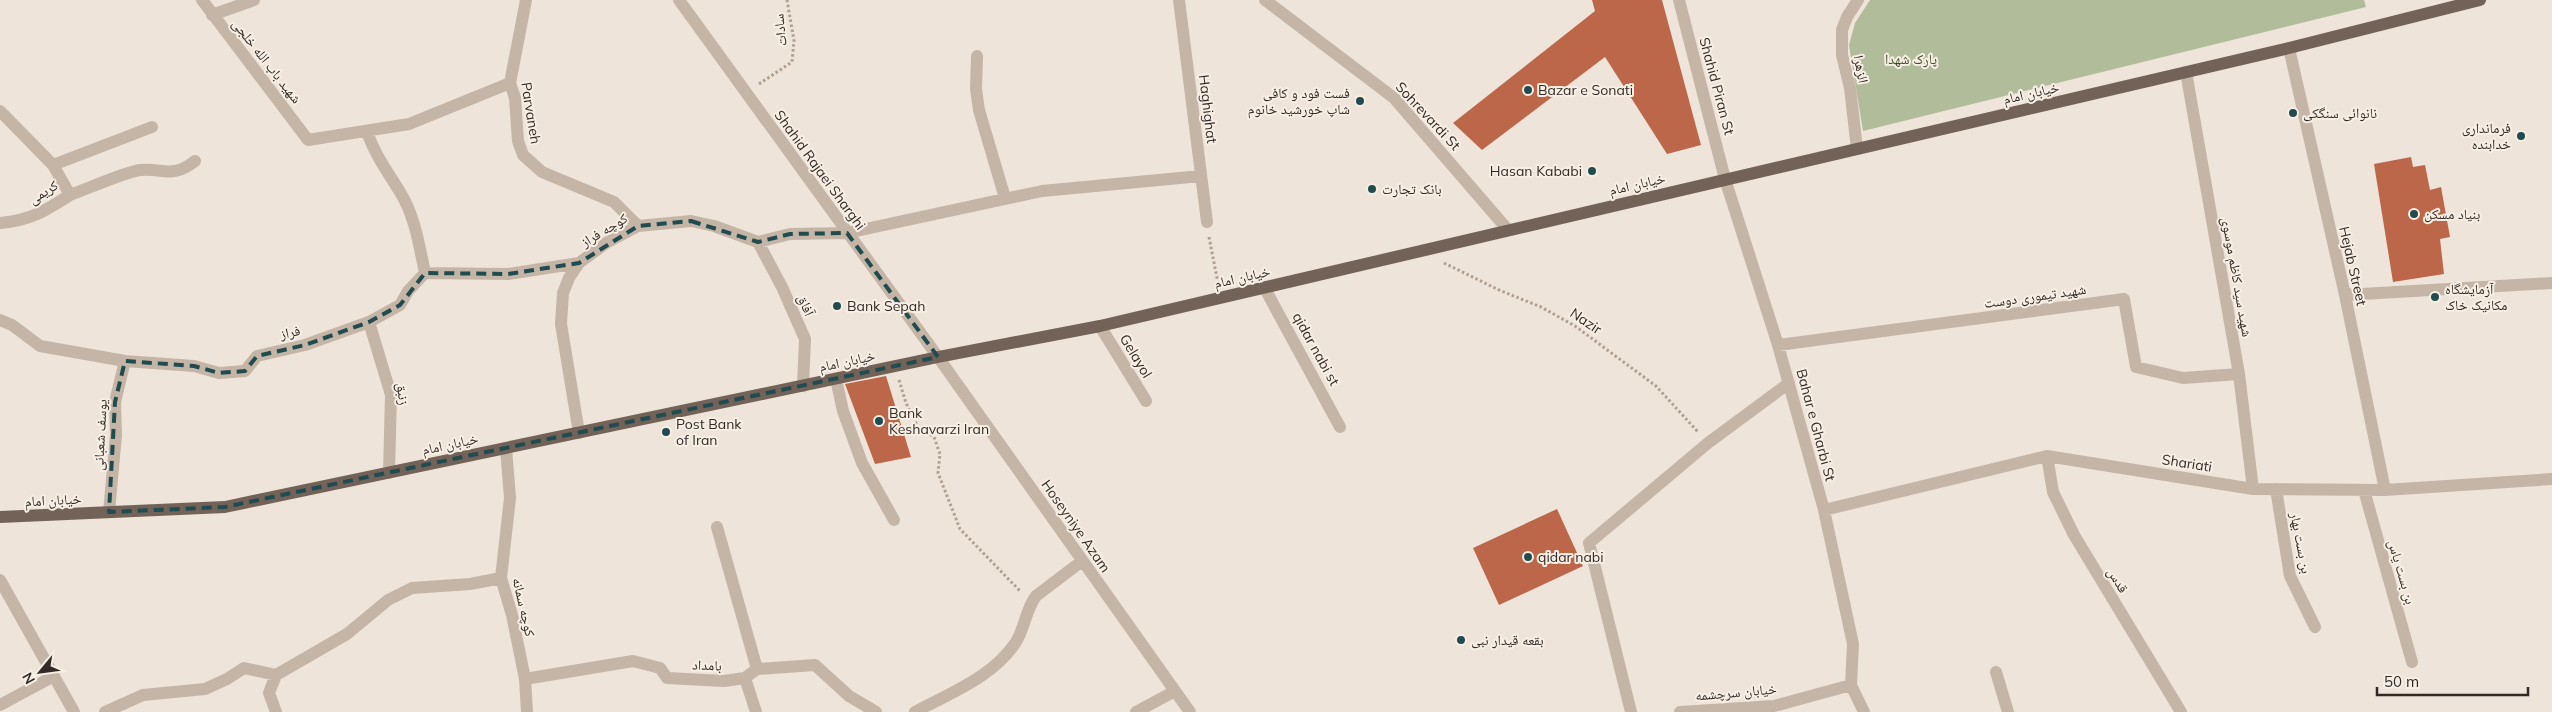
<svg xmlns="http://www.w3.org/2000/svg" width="2552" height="712" font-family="Mulish,'Noto Naskh Arabic',sans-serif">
	<rect width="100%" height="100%" fill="#efe4d9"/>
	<path fill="#b0bc9a" d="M1870,0H2364L2366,7L1863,131L1849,45L1855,23Z"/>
	<path fill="#bc664a" d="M1592,0H1662L1701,145L1667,154L1605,57L1482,150L1453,123L1595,11Z
		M2411,157L2413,167L2425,165L2430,190L2441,187L2450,237L2440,239L2444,274L2393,282L2374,164Z
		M886,376L911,457L875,464L845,384Z
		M1557,509L1583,566L1499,605L1473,548Z"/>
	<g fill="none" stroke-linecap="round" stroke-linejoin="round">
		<path stroke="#b19f90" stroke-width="3" stroke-dasharray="2.5 2.5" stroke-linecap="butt" d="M759,84L792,62L794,41L787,0
			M1209,237L1218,283
			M1444,263L1499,290L1541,307L1575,326L1656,386L1698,432
			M899,380L906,403L918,427L934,437L940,454L938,473L960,529L1020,591"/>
		<path stroke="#c5b5a6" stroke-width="12" d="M202,0L308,140L409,124L510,83
			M526,0L510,83L515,98L518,141L523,155L542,172L614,202L638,226
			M679,0L938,357L1190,712
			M1179,0L1207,222
			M1265,0L1394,98L1508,230
			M1679,0L1725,179L1778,345L1824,510L1853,644L1851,685L1864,712
			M212,15L254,0
			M2289,48L2345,295L2385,490
			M977,56L976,89L979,110L1005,198
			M2186,72L2239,374L2253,489
			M0,111L53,165L70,195C45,211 31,220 0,223
			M367,131C374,154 388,172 400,192C415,216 419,245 425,273
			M1857,149L1850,88L1842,55V30L1847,17L1858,0
			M53,165L152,127
			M70,195C87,189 125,172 140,170C164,168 172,179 195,161
			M758,242L782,287L805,339L803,386
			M1264,287L1340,427
			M2345,295L2552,283
			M0,320L12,325L40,346L125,361L194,366L219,373L245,371L257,356L305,345L369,322L400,305L408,291L425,273L508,274L579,263
			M369,322L391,395L389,473
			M1100,326L1146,401
			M1778,345L2124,299L2136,367L2183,378L2239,374
			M836,379L843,411L862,463L894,520
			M579,433L561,324L563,293L569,278L579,263L606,243L638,226L691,221L714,226L758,242L790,234L847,233L1042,191L1201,176
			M506,448L510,498L501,578L512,615L525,679L527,712
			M2047,456L2053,492L2074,535L2181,712
			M2276,489L2290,576L2315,627
			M2364,490L2412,662
			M1824,510L2047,456L2253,489L2385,490L2552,479
			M109,512L116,435L115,402L125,361
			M717,527L757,669
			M0,580L74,712
			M1996,672L2008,712
			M745,678L756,712
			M525,679L633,661L660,668L667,678L724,681L745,678L757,669L815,665L849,696L876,712
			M0,705L54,676
			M105,712L143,695L205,689L227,679L244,668L276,675
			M276,712L269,693L276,675L347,634L388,600L412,588L470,584L501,578
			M915,712C950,693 993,677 1016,642C1025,627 1026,609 1036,596L1082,561
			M1136,712L1175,691
			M1631,712L1589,543L1708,443L1789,383
			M1680,712L1774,706L1851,685"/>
		<path stroke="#736258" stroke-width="12" d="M0,517L225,507L938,357L1100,326L2289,48L2480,0"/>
	</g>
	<path fill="none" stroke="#204c50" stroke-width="4" stroke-dasharray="10 6" stroke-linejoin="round" d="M691,221L758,242L790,234L847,233L938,357L225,507L109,512L115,402L125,361L194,366L219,373L245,371L257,356L305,345L369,322L400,305L425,273L508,274L579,263L638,226Z"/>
	<g fill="#204c50" stroke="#f7efe4" stroke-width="2">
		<circle cx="1528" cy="90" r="5"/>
		<circle cx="1360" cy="101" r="5"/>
		<circle cx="2293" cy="113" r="5"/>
		<circle cx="2521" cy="136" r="5"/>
		<circle cx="1592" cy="171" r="5"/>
		<circle cx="1372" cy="189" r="5"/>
		<circle cx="2414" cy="214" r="5"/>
		<circle cx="2435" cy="297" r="5"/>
		<circle cx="837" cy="306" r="5"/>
		<circle cx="879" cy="421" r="5"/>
		<circle cx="666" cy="432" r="5"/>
		<circle cx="1528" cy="557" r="5"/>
		<circle cx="1461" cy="640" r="5"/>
	</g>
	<g text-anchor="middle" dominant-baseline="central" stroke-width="4" stroke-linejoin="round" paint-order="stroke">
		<g font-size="14" fill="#322a26" stroke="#f7efe4">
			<text transform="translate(780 30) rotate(-96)">سادات</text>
			<text transform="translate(267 61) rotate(52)">شهید باب الله خلجی</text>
			<text transform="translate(1861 69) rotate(79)">الزهرا</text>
			<text transform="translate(1717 86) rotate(75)">Shahid Piran St</text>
			<text transform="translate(2031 93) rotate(-13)">خیابان امام</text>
			<text transform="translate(1208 109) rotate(83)">Haghighat</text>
			<text transform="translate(531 113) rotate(81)">Parvaneh</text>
			<text transform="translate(1428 116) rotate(47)">Sohrevardi St</text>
			<text transform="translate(820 170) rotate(54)">Shahid Rajaei Sharghi</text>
			<text transform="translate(1637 184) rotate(-13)">خیابان امام</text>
			<text transform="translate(43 192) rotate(-32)">کریمی</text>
			<text transform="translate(604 230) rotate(-31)">کوچه فراز</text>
			<text transform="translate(2353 266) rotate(77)">Hejab Street</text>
			<text transform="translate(1242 277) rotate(-13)">خیابان امام</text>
			<text transform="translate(2237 277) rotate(80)">شهید سید کاظم موسوی</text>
			<text transform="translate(2035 296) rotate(-8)">شهید تیموری دوست</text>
			<text transform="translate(806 305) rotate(67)">آفاق</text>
			<text transform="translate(1586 321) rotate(34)">Nazir</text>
			<text transform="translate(290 332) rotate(-12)">فراز</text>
			<text transform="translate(1316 349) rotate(61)">qidar nabi st</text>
			<text transform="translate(1136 356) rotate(59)">Gelayol</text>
			<text transform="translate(847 361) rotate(-12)">خیابان امام</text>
			<text transform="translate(403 394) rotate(83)">زنبق</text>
			<text transform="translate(1816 425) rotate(75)">Bahar e Gharbi St</text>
			<text transform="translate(100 435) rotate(-87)">یوسف شعبانی</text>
			<text transform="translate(450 444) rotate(-12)">خیابان امام</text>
			<text transform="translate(2187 463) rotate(9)">Shariati</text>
			<text transform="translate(53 500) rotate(-3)">خیابان امام</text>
			<text transform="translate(1076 526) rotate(55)">Hoseyniye Azam</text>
			<text transform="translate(2301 543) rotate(79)">بن بست بهار</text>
			<text transform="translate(2402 572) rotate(74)">بن بست یاس</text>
			<text transform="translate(2118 580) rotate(59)">قدس</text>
			<text transform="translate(524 607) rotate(77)">کوچه سمانه</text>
			<text transform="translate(707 665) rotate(2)">بامداد</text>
			<text transform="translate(1736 692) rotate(-5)">خیابان سرچشمه</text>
		</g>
		<g font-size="14" fill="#414e2c" stroke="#f7efe4">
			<text x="1911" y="59">پارک شهدا</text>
		</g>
		<g font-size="14" fill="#322a26" stroke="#f7efe4" text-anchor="start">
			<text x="1538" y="90">Bazar e Sonati</text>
			<text x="1350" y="93" text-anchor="end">فست فود و کافی<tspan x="1350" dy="16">شاپ خورشید خانوم</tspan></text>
			<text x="2303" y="113">نانوائی سنگکی</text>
			<text x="2511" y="128" text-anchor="end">فرمانداری<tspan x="2511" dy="16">خدابنده</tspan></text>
			<text x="1582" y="171" text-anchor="end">Hasan Kababi</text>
			<text x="1382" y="189">بانک تجارت</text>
			<text x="2424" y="214">بنیاد مسکن</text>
			<text x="2445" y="289">آزمایشگاه<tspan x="2445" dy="16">مکانیک خاک</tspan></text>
			<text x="847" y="306">Bank Sepah</text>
			<text x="889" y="413">Bank<tspan x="889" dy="16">Keshavarzi Iran</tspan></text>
			<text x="676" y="424">Post Bank<tspan x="676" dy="16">of Iran</tspan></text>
			<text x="1538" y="557">qidar nabi</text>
			<text x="1471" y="640">بقعه قیدار نبی</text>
		</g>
	</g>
	<g transform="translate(40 672) rotate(241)" stroke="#f7efe4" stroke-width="4" paint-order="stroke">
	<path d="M0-4L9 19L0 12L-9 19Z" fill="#322a26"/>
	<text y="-8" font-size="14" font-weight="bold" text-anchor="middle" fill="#322a26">N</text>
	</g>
	<path d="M2377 687v8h151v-8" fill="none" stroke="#322a26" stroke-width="2.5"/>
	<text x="2384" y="687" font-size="15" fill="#322a26" stroke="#f7efe4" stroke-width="4" paint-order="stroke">50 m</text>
</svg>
